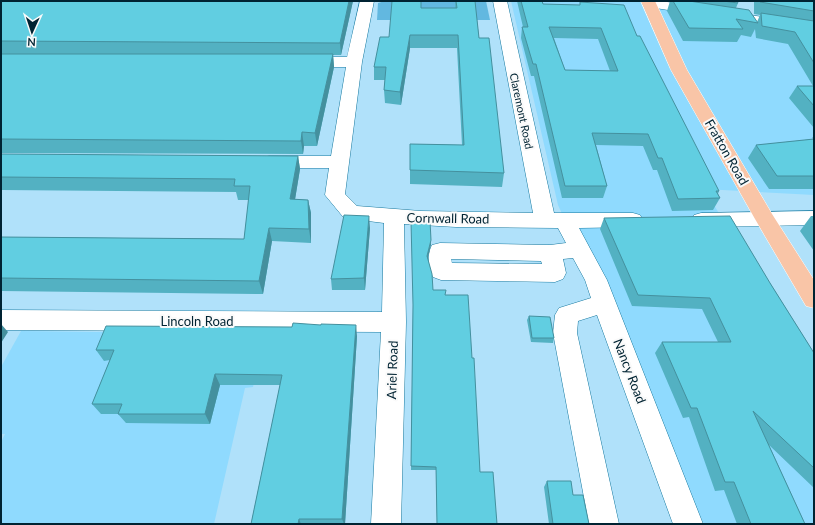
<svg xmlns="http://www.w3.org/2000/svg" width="815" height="525" font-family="Lato,sans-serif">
	<rect width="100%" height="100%" fill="#b0e1fa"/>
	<path fill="#8fdafe" d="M511,1H641L814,32V195L704,189L814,367V524H704L558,205Z
		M21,331L265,334L253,387L245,388L214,524H1V442L5,434H1V367Z"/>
	<path fill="#62b8e0" d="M385,1H486L490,20H377L378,3Z"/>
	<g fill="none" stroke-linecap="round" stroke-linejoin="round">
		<defs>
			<path id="minor" d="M360,1H374L362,62L345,194L357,206L421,211L533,213L493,1H507L554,213H633L640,215L643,220L640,225L633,227L579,228L607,280L703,524H673L597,315L578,321L577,333L619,524H589L553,333L555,315L559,308L591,298L585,280L573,258L563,259L566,273L563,279L555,282L441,280L433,277C428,268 427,254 432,245L440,243L550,245L566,243L558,228L456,227L404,224L406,322L401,524H371L381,332L1,330V310L382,312L384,223L344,218L325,195L329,168H269L262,166L260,162L262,158L269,156H331L346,67H304L299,65L296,62L299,59L304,57H347ZM451,259L541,261L542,264L452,263Z
				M644,1H661L814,25V33L649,7L644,6L642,3Z
				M814,211V225L701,227L694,225L691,220L694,215L701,213Z"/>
			<path id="major" d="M641,1H655L687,70L772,214L814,280V308L806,306L755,219L671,70Z"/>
		</defs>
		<use href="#minor" stroke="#17799f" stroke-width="1"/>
		<use href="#major" stroke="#fff" stroke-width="1"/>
		<use href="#minor" fill="#fff" fill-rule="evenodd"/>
		<use href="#major" fill="#f9c5a7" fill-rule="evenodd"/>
	</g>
	<path fill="#53b1c2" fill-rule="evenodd" d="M1,1H353L341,55H333L334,67L317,146H304L303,154L1,153Z
		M455,1H475L479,38L504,173L502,187L410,184V144L462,145L457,48H410L401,105L385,103L384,90L385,80H374V67L421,8H455Z
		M517,1H542L543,4L580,5V2L637,36L719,191L718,194L720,198L713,210L672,211L657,170H653L643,146L596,145L607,186L603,198H562L534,76H531L521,38L522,27H523ZM554,38L598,39L610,71L565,70Z
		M670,1H737L738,3L736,8L757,22L760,15L754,14V1H814V128L789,98L797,86H813L788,44L756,38L755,29L751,37L741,35L737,42L683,41L667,11Z
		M814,136V189H769L748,158L756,145L814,139L812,138Z
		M1,154L298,156L300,169L295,199L308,200L311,213V243L272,241L263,294L1,291V237L244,239L249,200H238L236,192L1,190Z
		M811,216H814V251L800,231Z
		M604,218L770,283L814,353V488L769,445L805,524H737L724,490L715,491L689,417L683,418L655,353L662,342H718L702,309L632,306L600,229Z
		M370,228L365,290H332L331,279Z
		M431,245L428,258L433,290L445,295L472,358L480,472L497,524H437L436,470H411L413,309Z
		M529,316L554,338L553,343L531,342L527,320Z
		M357,336L345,524H251L280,385H220L210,424L126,423L118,414H101L92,404L110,360L104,361L96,350Z
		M547,481L573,495L589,524H549L544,487Z"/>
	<path fill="#44909e" d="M349,1H353L341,55L340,43Z
		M410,35V48L401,105L400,92Z
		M333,54L334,67L317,146L315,133Z
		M302,132L304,146L303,154L301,141Z
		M298,156L300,169L293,212L290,199Z
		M308,200L311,213V243L309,229Z
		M369,216L370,228L365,290L364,278Z
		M269,228L272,241L263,294L259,281Z
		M431,240V245L427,261V256Z
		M1,324L8,332L1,343Z
		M356,325L357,336L345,524H344L342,519Z
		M215,374L220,385L210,424L205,414Z
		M299,519L301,524H298Z"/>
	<path fill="#61cee1" stroke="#44909e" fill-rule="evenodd" d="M1,1H349L340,43L1,41Z
		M392,1H421V8H457L456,1H475L479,38H489L504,173L410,170V144L464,145L458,35H410L400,92L384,90L386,67H374L380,37H389Z
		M521,1H542L543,4L580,5V2L624,5L637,36H640L719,191H716L720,198L678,199L662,158H658L648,134L592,133L607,186H565L536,64H533L522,27H528ZM549,27L601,28L618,71L565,70Z
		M673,1H689L749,10L758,23L736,19L743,29L689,28Z
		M723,1H737L738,3Z
		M760,1H814V11L760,2Z
		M761,13L814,21V63L795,32L762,26Z
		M1,54H333L315,133L302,132L301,141L1,139Z
		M797,86H814V106Z
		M814,139V176H777L756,145Z
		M1,154L298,156L290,199L308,200L309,229L269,228L259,281L1,278V237L244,239L250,186H234L235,179L1,177Z
		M344,215L369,216L364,278L331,279Z
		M730,216L770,283L814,353V468L753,411L805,524H751L734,482H725L697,408H691L662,342H731L710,298L638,295L604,218Z
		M411,221H430L431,240L427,256L432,274L433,290H446L445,295H468L472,358H474L480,472H493L497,524H437L436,467L411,466L413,305Z
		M529,316L550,317L554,338H532Z
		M293,323L321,325V324L356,325L342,519H299L298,524H251L282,375L215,374L205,414H118L122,404H92L114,350H96L106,326L292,327Z
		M547,481H571L573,495H583L589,524H553Z"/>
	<g text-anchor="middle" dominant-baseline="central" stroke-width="4" stroke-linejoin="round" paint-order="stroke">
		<g font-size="11" fill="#002332" stroke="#fafafa">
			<text transform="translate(522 111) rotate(78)">Claremont Road</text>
		</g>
		<g font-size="13" fill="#002332" stroke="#fafafa">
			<text transform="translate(727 152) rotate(60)">Fratton Road</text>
			<text transform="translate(448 218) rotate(1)">Cornwall Road</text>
			<text x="197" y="321">Lincoln Road</text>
			<text transform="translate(392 370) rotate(-88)">Ariel Road</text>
			<text transform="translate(630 371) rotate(69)">Nancy Road</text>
		</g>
	</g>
	<rect width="815" height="525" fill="none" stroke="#002332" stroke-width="4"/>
	<g transform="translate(32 32) rotate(183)" stroke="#fafafa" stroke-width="3" paint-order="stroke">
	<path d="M0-3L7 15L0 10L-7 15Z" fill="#002332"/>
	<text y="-6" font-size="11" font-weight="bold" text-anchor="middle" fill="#002332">N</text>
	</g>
</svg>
